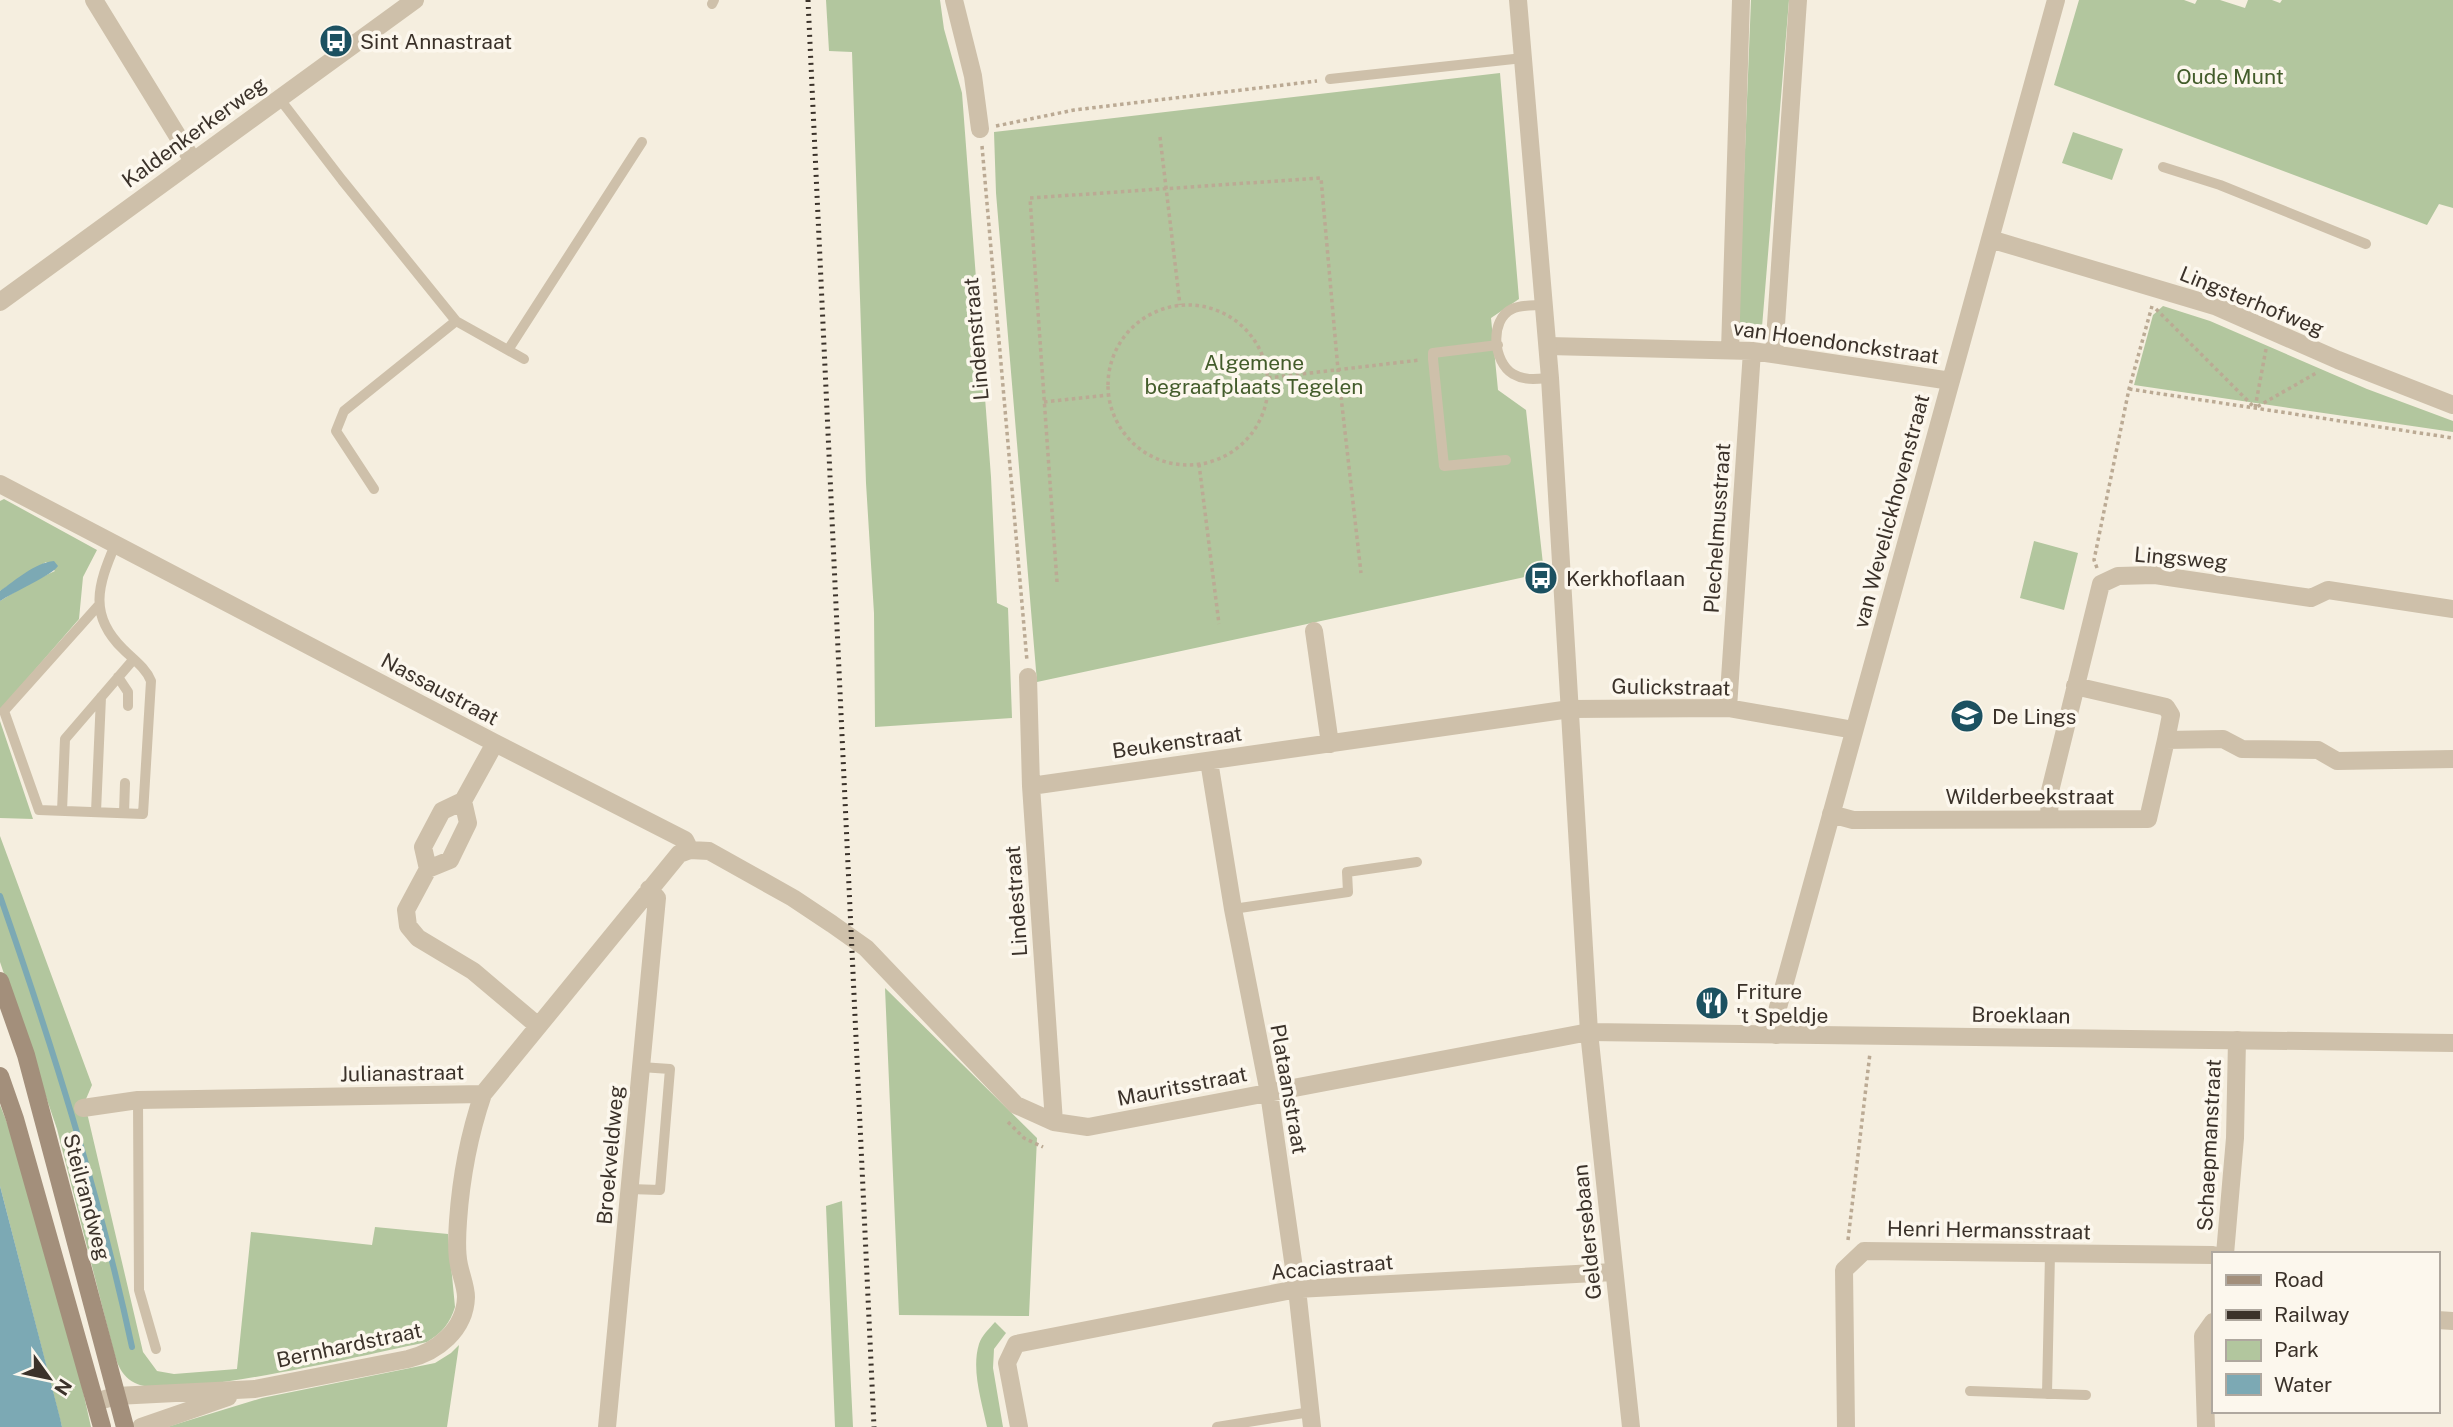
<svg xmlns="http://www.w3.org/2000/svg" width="2453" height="1427" font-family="'Public Sans',sans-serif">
	<rect width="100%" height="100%" fill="#f5eedf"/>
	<path fill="#b2c69e" d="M826,0H940L944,29L962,93L991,477L997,603L1008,608L1012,718L875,727L874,613L866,483L852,52L829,51Z
		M1751,0H1789L1762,327L1738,325Z
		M2079,0H2184L2195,4L2197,0H2220L2245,8L2248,0H2272L2280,3L2282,0H2453V208L2439,204L2427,225L2054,85Z
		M1500,73L1519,299L1491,318L1498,390L1526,410L1544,573L1037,682L996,193L994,132Z
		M2073,132L2123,149L2112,180L2062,163Z
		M2163,306L2210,321L2367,389L2453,421V432L2134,385L2153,315Z
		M4,499L97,550L83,577L79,619L0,710V601L31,582L55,571L46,562L0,591V501Z
		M2034,541L2078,553L2064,610L2020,598Z
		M0,721L33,819L0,818Z
		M0,836L92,1085L83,1106L88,1117L143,1352L157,1371L174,1374L237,1369L251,1232L372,1245L375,1227L448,1234L455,1307C450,1323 442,1333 427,1342C377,1352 171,1402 135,1383C117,1374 115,1355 110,1337L57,1129L0,962Z
		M885,988L1037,1138L1029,1316L899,1315Z
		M0,1105C42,1208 67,1319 91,1427H62L0,1186Z
		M842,1201L853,1427H835L826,1206Z
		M995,1322L1006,1333L994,1349L993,1368L1003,1427H987C982,1402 971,1370 979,1344C982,1335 989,1329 995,1322Z
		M459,1345L447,1427H167L262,1398L435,1363L451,1353Z"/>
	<path fill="#7ca9b4" d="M54,561L58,566C54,574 12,593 0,601V591C16,580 34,563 54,561Z
		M0,1186L60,1418L62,1427H0Z"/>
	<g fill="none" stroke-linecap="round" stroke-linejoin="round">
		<path stroke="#7ca9b4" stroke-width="6" d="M0,896C52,1045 99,1193 132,1347"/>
		<path stroke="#bbaa94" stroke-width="3.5" stroke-dasharray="3.5 3.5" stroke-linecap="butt" d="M996,126L1074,110L1317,81
			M1160,137L1180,305
			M982,146L1027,661
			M1108 385a80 80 0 1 1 160 0a80 80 0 1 1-160 0Z
			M2156,309L2255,408
			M2266,349L2255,408L2318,372
			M1268,378L1420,360
			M2129,389L2453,438
			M1044,402L1108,395
			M1199,464L1219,624
			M2097,568L2094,560L2129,389L2152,306
			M1057,582L1030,198L1321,178L1338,370L1361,573
			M1008,1122L1024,1138L1043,1147
			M1848,1240L1870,1053"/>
		<path stroke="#cec0aa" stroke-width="10" d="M712,4L714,0
			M1330,79L1523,58
			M279,98L342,180L456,321L524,359
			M2163,167L2220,185L2366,244
			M1545,305C1535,306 1522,304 1512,309C1489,320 1493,362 1513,374C1525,381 1537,379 1550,378
			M1498,345L1433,353V359L1444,466L1506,460
			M508,350L642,142
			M374,489L336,431L344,411L456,321
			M98,606L4,711L39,810L143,814L151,681C146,668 133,659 123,649C88,615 98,585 115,545
			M118,677L128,692V706
			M62,811L65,739L133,660
			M96,812L101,697
			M124,813L125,783
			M1233,909L1348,892L1347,872L1417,862
			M138,1100L139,1290L156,1349
			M630,1189L660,1190L670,1069L641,1067
			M1970,1391L2086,1395
			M2047,1394L2050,1254
			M1217,1427L1310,1412"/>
		<path stroke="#cec0aa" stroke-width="18" d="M94,0L193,161
			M954,0L973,76L980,129
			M1990,239L2215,306L2338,360L2453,405
			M1548,346L1752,351L1951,381
			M1730,350L1741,0
			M1774,354L1798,0
			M0,484L495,743L685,840L690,850
			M1314,631L1330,744
			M1028,677L1031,786L1054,1122
			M2075,686L2166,707L2171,715L2166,740
			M1728,708L1752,351
			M495,743L463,801L442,811L423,847L428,869L406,910L408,926L418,938L473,971L537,1025
			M1209,761L1233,909L1269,1093L1297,1289L1312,1427
			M1031,786L1570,709L1728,708L1854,730
			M1831,814L1853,820L2148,819L2166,740L2223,739L2242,749L2318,750L2337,761L2453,759
			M2049,819L2050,791L2101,584L2118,576L2155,575L2311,598L2328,590L2453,609
			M428,869L450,860L468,823L463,801
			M1776,1035L1777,1011L2056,0
			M83,1108L138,1100L483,1094
			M2225,1254L2235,1138L2237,1040
			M2437,1320L2453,1321
			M95,1402L116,1396L255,1389L408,1359C437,1352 465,1330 466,1297C466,1287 461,1275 459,1265C456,1252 457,1235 458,1221C461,1178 469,1135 483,1094L679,854L690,850L709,851L793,898L832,924L866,948L1016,1105L1054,1122L1088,1127L1589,1032L1631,1427
			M141,1427L228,1397
			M607,1427L657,898L649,889
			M1019,1427L1007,1363L1016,1344L1297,1289L1614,1272
			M1846,1427L1844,1270L1864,1251L2213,1255
			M2206,1427L2203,1336L2213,1322"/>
		<path stroke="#cec0aa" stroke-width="18" d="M1518,0L1550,378L1589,1032L2453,1043
			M0,302L415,0"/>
		<path stroke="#a38f7b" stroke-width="18" d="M0,981L26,1055L125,1427
			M0,1076L15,1119L102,1427"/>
		<path stroke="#3b322a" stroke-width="5" stroke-dasharray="2 5" stroke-linecap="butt" d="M808,0L874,1427"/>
	</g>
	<defs>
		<symbol id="bus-disc" viewBox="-11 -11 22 22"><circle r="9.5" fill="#1c5161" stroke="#fcf7ed"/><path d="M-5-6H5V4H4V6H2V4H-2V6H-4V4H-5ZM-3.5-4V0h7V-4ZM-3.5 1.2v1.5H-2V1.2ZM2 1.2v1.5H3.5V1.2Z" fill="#fff"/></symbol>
		<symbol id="school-disc" viewBox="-11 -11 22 22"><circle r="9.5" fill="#1c5161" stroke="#fcf7ed"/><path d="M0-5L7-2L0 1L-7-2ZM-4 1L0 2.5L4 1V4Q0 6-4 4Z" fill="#fff"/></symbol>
		<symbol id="restaurant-disc" viewBox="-11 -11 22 22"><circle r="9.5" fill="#1c5161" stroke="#fcf7ed"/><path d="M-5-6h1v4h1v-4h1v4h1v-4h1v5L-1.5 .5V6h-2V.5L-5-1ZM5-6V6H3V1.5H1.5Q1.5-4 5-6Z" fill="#fff"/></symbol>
	</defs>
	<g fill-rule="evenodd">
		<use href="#bus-disc" x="317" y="22" width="38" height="38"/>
		<use href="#bus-disc" x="1522" y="559" width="38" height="38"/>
		<use href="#school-disc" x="1948" y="697" width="38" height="38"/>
		<use href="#restaurant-disc" x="1693" y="984" width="38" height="38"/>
	</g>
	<g text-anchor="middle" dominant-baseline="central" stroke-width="7" stroke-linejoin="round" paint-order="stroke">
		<g font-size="21" fill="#3b322a" stroke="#fcf7ed" text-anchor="start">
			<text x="360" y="41">Sint Annastraat</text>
			<text x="1566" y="578">Kerkhoflaan</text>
			<text x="1992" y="716">De Lings</text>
			<text x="1736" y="991">Friture<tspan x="1736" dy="24">'t Speldje</tspan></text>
		</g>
		<g font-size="21" fill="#435c2b" stroke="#fcf7ed">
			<text x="2230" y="76">Oude Munt</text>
			<text x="1254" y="362">Algemene<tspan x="1254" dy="24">begraafplaats Tegelen</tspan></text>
		</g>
		<g font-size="21" fill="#3b322a" stroke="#fcf7ed">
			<text transform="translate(194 132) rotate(-36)">Kaldenkerkerweg</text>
			<text transform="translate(2252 301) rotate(22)">Lingsterhofweg</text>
			<text transform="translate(976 339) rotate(-95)">Lindenstraat</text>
			<text transform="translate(1836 342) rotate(8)">van Hoendonckstraat</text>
			<text transform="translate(1891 511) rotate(-75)">van Wevelickhovenstraat</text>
			<text transform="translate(1717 528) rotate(-86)">Plechelmusstraat</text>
			<text transform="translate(2181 558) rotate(5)">Lingsweg</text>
			<text transform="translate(1671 687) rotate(1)">Gulickstraat</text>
			<text transform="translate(440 689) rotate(28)">Nassaustraat</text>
			<text transform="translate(1177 742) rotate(-8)">Beukenstraat</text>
			<text x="2030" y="796">Wilderbeekstraat</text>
			<text transform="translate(1016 901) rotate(-94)">Lindestraat</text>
			<text transform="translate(2021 1015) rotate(1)">Broeklaan</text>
			<text transform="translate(402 1073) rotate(-1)">Julianastraat</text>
			<text transform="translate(1182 1086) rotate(-11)">Mauritsstraat</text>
			<text transform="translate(1289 1089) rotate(80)">Plataanstraat</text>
			<text transform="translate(2209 1145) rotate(-87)">Schaepmanstraat</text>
			<text transform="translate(610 1155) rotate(-85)">Broekveldweg</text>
			<text transform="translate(87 1197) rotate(75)">Steilrandweg</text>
			<text transform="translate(1989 1230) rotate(1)">Henri Hermansstraat</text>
			<text transform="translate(1587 1232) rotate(-96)">Geldersebaan</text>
			<text transform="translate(1332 1267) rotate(-5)">Acaciastraat</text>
			<text transform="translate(349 1345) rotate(-12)">Bernhardstraat</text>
		</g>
	</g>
	<rect x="2212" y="1252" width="228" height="161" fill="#fcf7ed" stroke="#afa89f" stroke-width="2"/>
	<rect x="2226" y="1275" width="35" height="10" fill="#a38f7b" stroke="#afa89f" stroke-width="2"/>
	<text x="2274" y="1287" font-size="21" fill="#3b322a">Road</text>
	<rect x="2226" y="1310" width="35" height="10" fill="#3b322a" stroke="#afa89f" stroke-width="2"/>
	<text x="2274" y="1322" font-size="21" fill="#3b322a">Railway</text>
	<rect x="2226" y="1340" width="35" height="21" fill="#b2c69e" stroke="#afa89f" stroke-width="2"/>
	<text x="2274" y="1357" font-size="21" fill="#3b322a">Park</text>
	<rect x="2226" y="1374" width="35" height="21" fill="#7ca9b4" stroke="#afa89f" stroke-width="2"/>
	<text x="2274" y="1392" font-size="21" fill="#3b322a">Water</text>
	<g transform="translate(49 1378) rotate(123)" stroke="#fcf7ed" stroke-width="5" paint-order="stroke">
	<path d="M0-5L12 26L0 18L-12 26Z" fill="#3b322a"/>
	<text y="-10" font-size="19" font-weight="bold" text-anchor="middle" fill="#3b322a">N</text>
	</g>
</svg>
